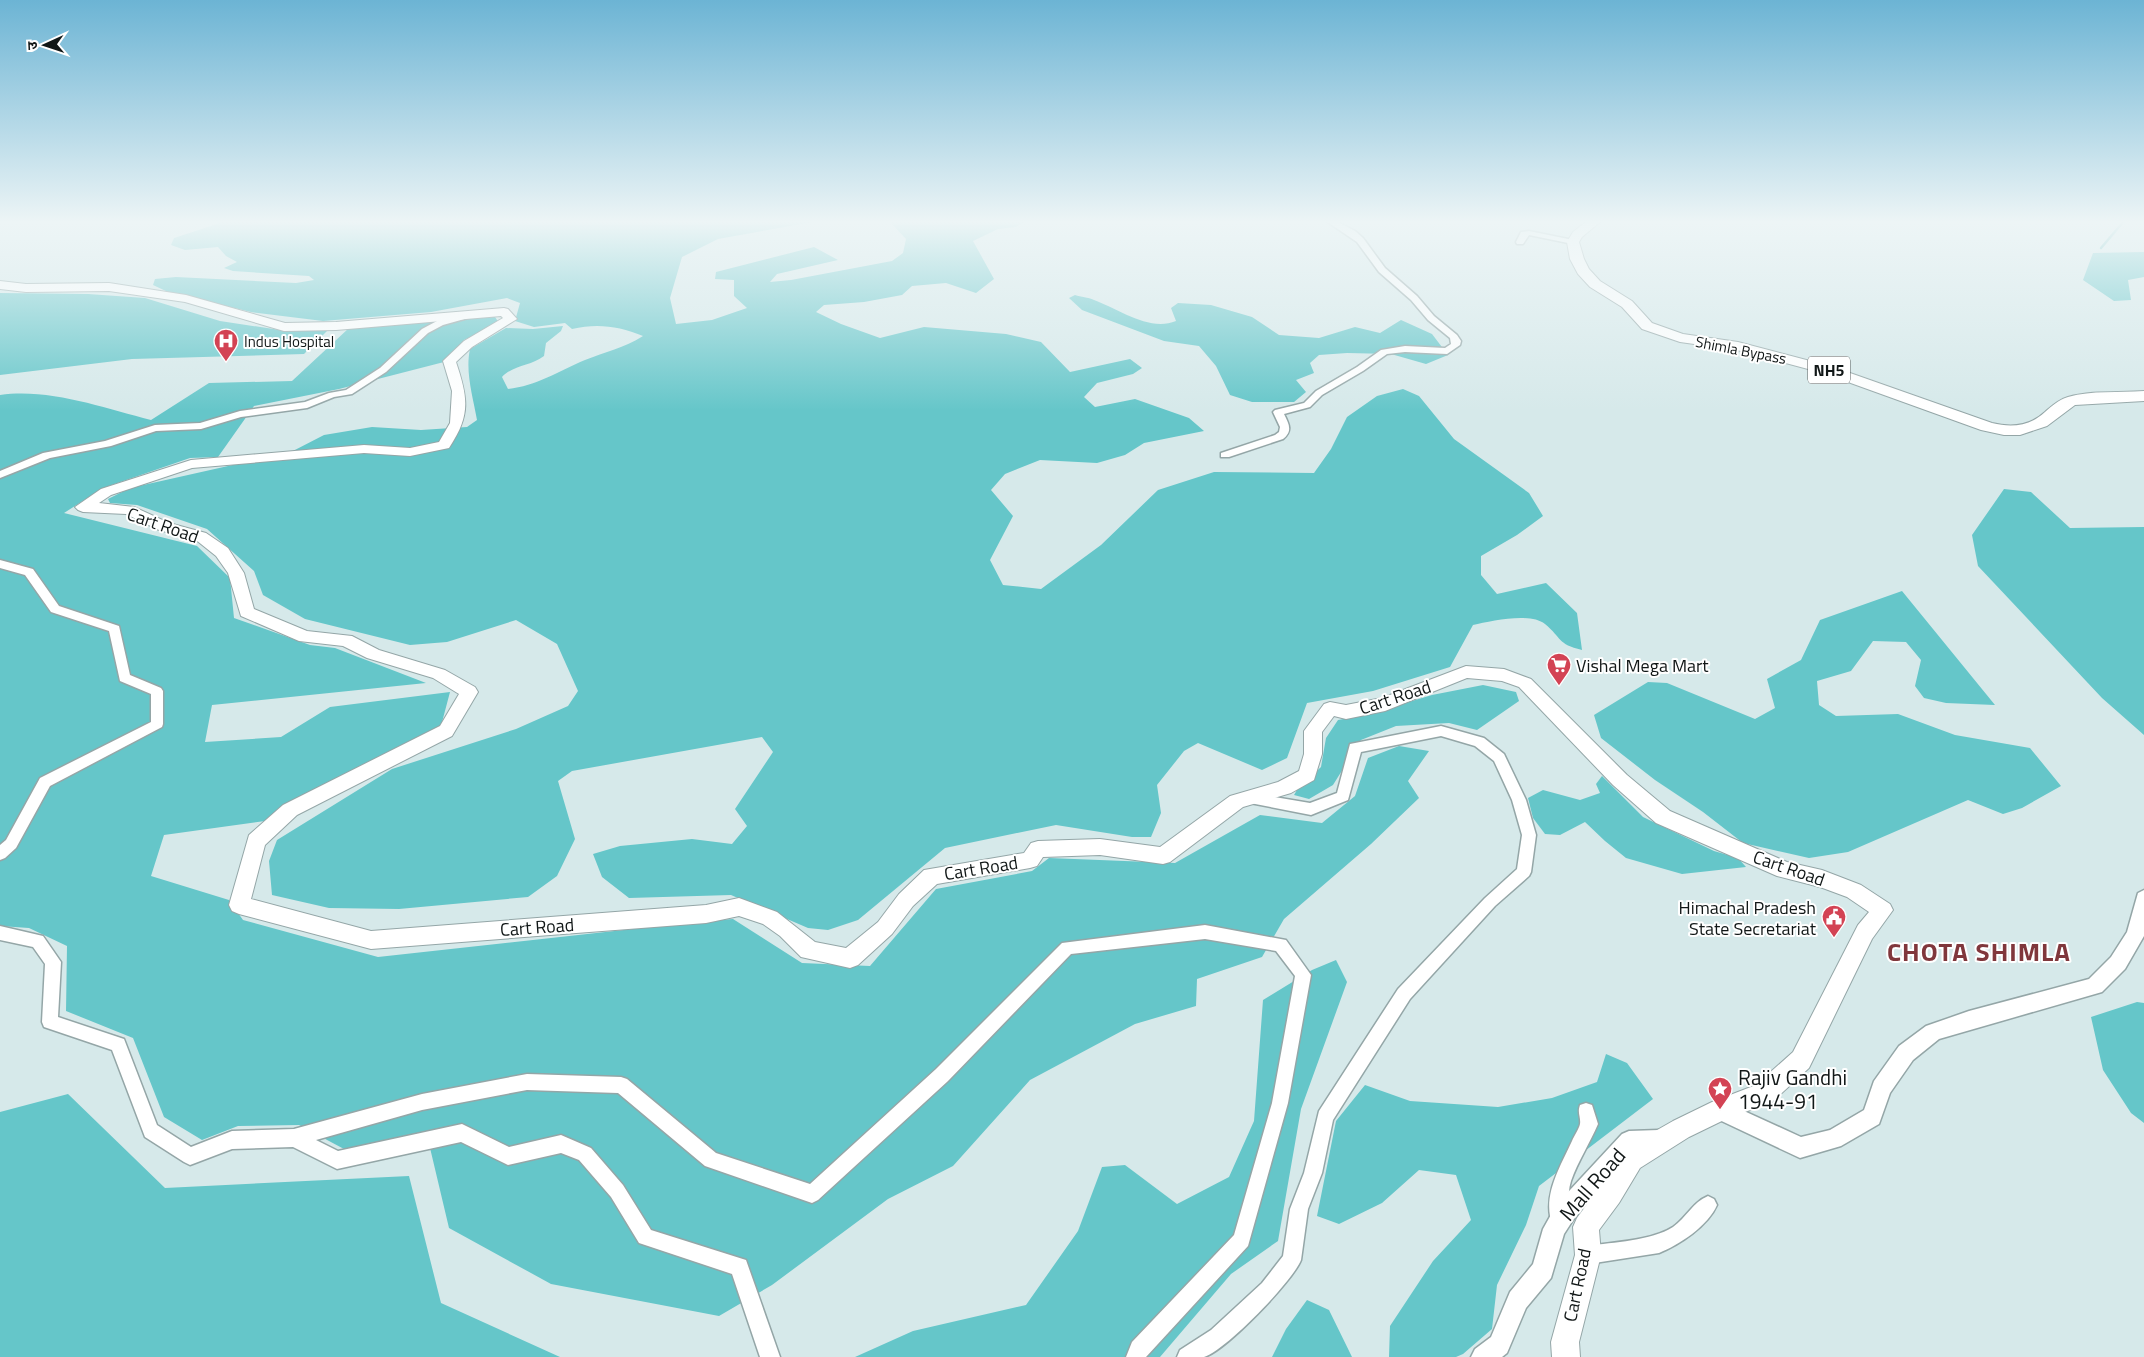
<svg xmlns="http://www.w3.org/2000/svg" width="2144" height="1357" font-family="'Titillium Web','Noto Sans Devanagari',sans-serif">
	<rect width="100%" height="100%" fill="#d6e9ea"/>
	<path fill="#65c6c9" d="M220,221H818L718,239L682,257L670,298L676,324L712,320L747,308L734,296V280L715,279L716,272L814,247L838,260L777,274L770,282L791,280L892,261L903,253L906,239L889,221H1025L1016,227L998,229L973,241L994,279L976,293L946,283L912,286L902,295L864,302L824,305L816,312L841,324L880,338L924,327L1006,334L1041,342L1070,372L1130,359L1142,368L1133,374L1097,383L1084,397L1095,407L1135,399L1189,418L1204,431L1144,443L1125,455L1097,463L1040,460L1005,474L991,490L1013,516L990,560L1003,585L1041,589L1101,545L1158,490L1214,472L1314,473L1331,449L1347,417L1377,396L1403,389L1419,396L1454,439L1529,493L1543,516L1517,535L1481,556V575L1497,594L1546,583L1577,613L1582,650C1557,644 1562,638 1545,624C1530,612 1491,621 1473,625L1450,667L1373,691L1307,703L1287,758L1262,770L1198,743L1184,751L1157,785L1161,813L1151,837H1132L1056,825L945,848L858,920L828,930L808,928L731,895L629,898L602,877L593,854L620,846L692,839L732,844L747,826L735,809L773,752L762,737L572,771L558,781L575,839L557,876L528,897L399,909L329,908L272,895L269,861L277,840L392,769L516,729L568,706L578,691L557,644L516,620L447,642L410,645L305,619L263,595L254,571L207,529L137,505L110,503L108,499L130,488L291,452L324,435L372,427L421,430L467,427L477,420C473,397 465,372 470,349L506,328L533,329L563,326L561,331L546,343L544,356C531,366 513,365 502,377L508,389C536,386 559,371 585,360C605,352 624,348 643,336C619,326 597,323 572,329L565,323L534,327L515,321L520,303L507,298L431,312L323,321L251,312L168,292L153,285L155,279L176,277L296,283L314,280L309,276L233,271L224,268L237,262L226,256L218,247L185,250L171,245L174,238L217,224Z
		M2144,252V277L2128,280L2131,300L2114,301L2083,280L2093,253Z
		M0,293L88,294L145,298L220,321L280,330H328L304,354L132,359L0,375Z
		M1075,295C1081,297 1088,297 1094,300C1119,309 1149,332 1176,321L1171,308L1178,303L1211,305L1252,317L1279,335L1319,338L1355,327L1380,333L1401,320L1432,334L1448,355L1426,364L1391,354L1347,353L1319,355L1310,363L1314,373L1296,380L1306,392L1294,402H1252L1230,395L1216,366L1199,346L1164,341L1082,310L1069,298Z
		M495,317L499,323L464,340L444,362L339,389L254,406L218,457L190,458L103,488L64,513L197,546L230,578L234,618L310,645L335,648L426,683L212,705L205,742L281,737L330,707L450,692L441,726L265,821L164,835L151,876L229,900L243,920L378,957L705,921L733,919L802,963L870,966L936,889L1032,871L1049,858L1175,863L1260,815L1322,823L1355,796L1368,758L1399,746L1429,751L1408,781L1419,798L1371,844L1284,919L1262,957L1197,979L1196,1006L1135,1024L1030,1080L953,1166L888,1199L772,1285L719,1316L551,1284L449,1228L426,1131L344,1149L299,1125L238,1126L202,1140L164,1117L133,1038L66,1011L67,946L29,928L0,926V395C50,388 103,408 151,420L209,383L292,381L349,328Z
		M2004,489L2031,492L2070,528L2144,527V735L2102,698L1978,566L1972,535Z
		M1902,591L1995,705L1946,703L1924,698L1915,686L1921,660L1906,642L1873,641L1851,671L1817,681L1819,705L1836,716L1898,714L1955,735L2030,748L2061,786L2022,808L2003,814L1968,800L1848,852L1809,858L1743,843L1703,812L1655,780L1601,738L1594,715L1648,682L1667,683L1755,719L1775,708L1767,679L1801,660L1820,620Z
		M1483,685L1516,692L1519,701L1477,730L1449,723L1396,726L1361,740L1333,785L1309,799L1294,795L1297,790L1321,767L1326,738L1338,720L1365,715L1432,695Z
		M1602,776L1643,817L1714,851L1738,858L1746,867L1682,874L1626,858L1605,841L1585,822L1560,835L1545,834L1533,818L1528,798L1543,790L1580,800L1600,793L1596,784Z
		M1336,960L1347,982L1301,1109L1278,1241L1231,1274L1160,1357H855L913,1331L1026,1305L1078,1231L1102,1167L1125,1165L1177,1204L1229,1177L1254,1121L1263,1000L1312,970Z
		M2137,1002L2144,1003V1123L2131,1113L2103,1070L2091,1017Z
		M1606,1054L1627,1063L1653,1099L1539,1186L1526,1225L1497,1285L1492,1329L1463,1354L1456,1357H1389L1390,1326L1433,1261L1471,1220L1456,1175L1419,1170L1382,1203L1339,1224L1317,1216L1336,1121L1365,1085L1410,1101L1498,1107L1552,1098L1597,1082Z
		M68,1094L165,1188L409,1176L441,1303L560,1357H0V1112Z
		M1307,1300L1329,1310L1352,1357H1272L1286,1329Z"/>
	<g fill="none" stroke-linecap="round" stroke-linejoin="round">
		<path stroke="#52b4b7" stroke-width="2.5" d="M2101,248L2124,221"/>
		<defs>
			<path id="minor" d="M1326,221H1336L1355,231L1363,238L1385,268L1417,296L1434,316L1457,335L1461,341L1460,345L1447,354L1405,352L1387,354L1363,371L1322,395L1310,407L1284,414C1289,424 1293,431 1283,439L1229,457H1221V453L1275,435L1279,432L1280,427L1273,412L1275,410L1304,403L1316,391L1357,367L1381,350L1405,346L1445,348L1451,344L1450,338L1428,320L1411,300L1379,272L1357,242Z
				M1529,231L1573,240L1577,242L1573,244L1529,235L1523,244H1517L1516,242L1521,232Z
				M465,313L468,314V318L443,325L428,333L386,372L352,394L334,397L307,408L241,417L201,429L156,431L111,446L50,458L0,478V471L43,453L105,441L155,425L200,423L240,411L305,402L329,393L346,390L380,368L422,329L437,321Z
				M0,560L33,569L59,606L119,626L130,675L161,688L163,691V724L162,727L50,786L16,848L5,858L0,860V845L6,840L40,778L151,722V694L120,681L109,631L51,612L25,575L0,568Z
				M1441,726L1484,738L1504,754L1526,800L1536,835L1531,872L1529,876L1495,906L1410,999L1333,1120L1322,1173L1308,1209L1301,1260C1293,1281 1225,1351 1204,1357C1197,1357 1185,1357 1177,1357L1180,1350L1211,1330L1262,1283L1283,1256L1290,1209L1304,1173L1319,1111L1398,989L1485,898L1517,869L1522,835L1512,800L1494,761L1475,746L1441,736L1361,752L1348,800L1311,815L1250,803L1245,802L1243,798L1245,794L1250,793L1310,803L1337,793L1350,744Z
				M1205,925L1286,940L1311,975L1288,1103L1248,1246L1146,1357H1126L1132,1342L1234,1235L1272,1103L1295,976L1276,951L1205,939L1071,954L948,1081L818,1200L812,1203L705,1166L618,1093L527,1090L422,1110L316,1140L338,1151L462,1124L509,1147L561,1135L591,1148L623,1185L651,1230L746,1260L780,1357H760L732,1274L639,1243L611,1197L579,1160L561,1153L508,1165L461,1142L337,1169L293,1147L232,1149L190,1165L184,1162L145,1137L112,1050L44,1027L42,1022L45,964L33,947L0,940V926L43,936L61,962L58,1017L124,1039L157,1125L191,1147L232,1131L294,1129L422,1094L527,1074L621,1077L627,1079L716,1153L810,1184L936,1069L1062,943Z
				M1586,1103L1592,1105L1598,1124C1590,1143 1578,1161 1571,1181C1566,1196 1571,1212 1565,1226L1559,1229L1553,1226C1541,1198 1560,1167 1572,1141C1574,1136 1579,1129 1580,1124C1581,1117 1577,1113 1580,1105Z
				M1708,1196L1714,1199L1717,1205C1708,1226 1679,1245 1659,1253L1588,1264L1581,1262L1579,1255L1581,1248L1588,1246C1613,1242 1651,1241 1673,1227C1686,1218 1693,1202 1708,1196Z"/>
			<path id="tertiary" d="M2144,890V936L2125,969L2102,992L1939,1039L1913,1060L1890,1093L1879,1124L1841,1146L1800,1158L1713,1117L1710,1110L1713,1103L1720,1100L1801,1137L1830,1130L1864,1110L1874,1081L1899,1046L1926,1026L1969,1011L2089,979L2111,957L2127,932L2138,893Z
				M1659,1130L1666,1133L1669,1140L1666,1147L1659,1150L1634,1151L1573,1220L1564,1234L1551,1278L1526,1308L1507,1353L1502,1357H1471L1475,1349L1491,1337L1510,1292L1533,1264L1543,1229L1557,1204L1622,1134L1629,1131Z"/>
			<path id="secondary" d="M0,281L26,284L109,283L186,295L285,323L336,322L504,308L508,309L517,319L472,347L456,362C468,398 471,415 449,448L410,456L364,453L192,468L111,495L99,503L134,507L169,523L206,533L228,548L244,573L254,609L307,631L352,636L379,650L445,670L475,687L478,692L452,736L297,815L265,845L251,899L371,931L706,905L739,898L777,912L815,942L846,948L878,922L899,894L924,870L1024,853L1031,843L1038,841L1100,839L1160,847L1230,796L1278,782L1299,771L1304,754V731L1324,704L1330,702L1346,705L1382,698L1466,666L1504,669L1531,679L1627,775L1670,811L1787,862L1822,870L1861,885L1890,904L1893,910L1872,939L1809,1068L1772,1102L1726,1119L1689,1137L1640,1168L1619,1203L1599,1230L1601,1255L1579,1342L1580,1357H1552L1551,1342L1575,1255L1573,1227L1577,1218L1601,1185L1622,1150L1673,1121L1712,1102L1756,1085L1793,1052L1858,925L1869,912L1847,897L1820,887L1777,876L1656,823L1613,785L1519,687L1502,681L1467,678L1385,711L1346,719L1334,716L1322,732V754L1314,780L1291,793L1243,807L1170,862L1163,864L1100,855L1043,857L1037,866L1030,868L937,884L913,906L892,934L858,965L850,968L801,957L780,936L763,924L739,916L706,923L371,949L239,914L232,911L229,905L249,835L283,805L440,726L459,694L433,678L367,658L343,646L299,641L241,616L228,573L216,556L196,540L159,530L126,514L83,512L78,510L75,507L101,489L191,460L364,445L410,448L439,442L450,423L452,391L443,361L464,341L503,318L501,316L336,330L284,331L185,302L109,291L26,292L0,289Z"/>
			<path id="trunk" d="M1587,221H1601L1582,237L1579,242L1584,259L1589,269L1600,281L1632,301L1652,323L1683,334L1738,342L1833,367L1992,423C2012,428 2030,426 2045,412C2052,406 2058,400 2068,397C2092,390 2119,393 2144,391V401L2075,405L2047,426L2020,435H2004L1981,430L1823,373L1737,350L1680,342L1642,329L1622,307L1590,287L1578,274L1570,259L1567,242L1573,232Z"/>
		</defs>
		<use href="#minor" stroke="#94a6a7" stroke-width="3"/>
		<use href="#tertiary" stroke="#94a6a7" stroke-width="3"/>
		<use href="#secondary" stroke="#94a6a7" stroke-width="2"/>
		<use href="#trunk" stroke="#94a6a7" stroke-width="2"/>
		<use href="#minor" fill="#fff" fill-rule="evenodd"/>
		<use href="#tertiary" fill="#fff" fill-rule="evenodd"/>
		<use href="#secondary" fill="#fff" fill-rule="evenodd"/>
		<use href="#trunk" fill="#fff" fill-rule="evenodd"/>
	</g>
	<linearGradient id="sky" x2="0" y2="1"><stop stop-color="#6cb4d4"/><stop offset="0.54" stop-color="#edf5f6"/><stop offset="1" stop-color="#edf5f6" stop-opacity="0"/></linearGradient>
	<rect width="2144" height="411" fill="url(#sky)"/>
	<defs>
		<symbol id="hospital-pin" viewBox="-11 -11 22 30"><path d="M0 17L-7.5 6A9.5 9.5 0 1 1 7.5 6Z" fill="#d34354" stroke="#fff"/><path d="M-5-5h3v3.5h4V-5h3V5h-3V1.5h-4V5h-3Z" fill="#fff"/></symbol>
		<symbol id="supermarket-pin" viewBox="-11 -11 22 30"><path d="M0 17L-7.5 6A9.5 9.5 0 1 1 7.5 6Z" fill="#d34354" stroke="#fff"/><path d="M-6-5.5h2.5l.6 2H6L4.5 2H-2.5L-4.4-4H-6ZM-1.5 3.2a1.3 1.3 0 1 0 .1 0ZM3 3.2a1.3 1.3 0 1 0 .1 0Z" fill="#fff"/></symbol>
		<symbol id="civic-pin" viewBox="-11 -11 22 30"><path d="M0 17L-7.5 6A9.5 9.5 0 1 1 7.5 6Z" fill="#d34354" stroke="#fff"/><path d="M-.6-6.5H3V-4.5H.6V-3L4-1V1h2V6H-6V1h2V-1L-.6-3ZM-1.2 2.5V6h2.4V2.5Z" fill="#fff"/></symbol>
		<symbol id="sight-pin" viewBox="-11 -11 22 30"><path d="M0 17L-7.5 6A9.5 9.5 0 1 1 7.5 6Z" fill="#d34354" stroke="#fff"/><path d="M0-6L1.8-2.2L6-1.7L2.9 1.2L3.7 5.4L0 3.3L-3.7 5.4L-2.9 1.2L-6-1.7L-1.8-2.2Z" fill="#fff"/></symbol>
	</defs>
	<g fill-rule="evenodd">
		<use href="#hospital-pin" x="212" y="327" width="28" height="38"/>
		<use href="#supermarket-pin" x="1545" y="651" width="28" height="38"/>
		<use href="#civic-pin" x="1820" y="903" width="28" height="38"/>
		<use href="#sight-pin" x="1706" y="1075" width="28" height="38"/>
	</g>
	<g text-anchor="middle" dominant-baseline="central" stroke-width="4" stroke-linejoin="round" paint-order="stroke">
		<g font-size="15" fill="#111717" stroke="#fff" text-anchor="start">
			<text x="244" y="341">Indus Hospital</text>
		</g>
		<g font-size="15" fill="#111717" stroke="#fff">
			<text transform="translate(1741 350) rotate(11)">Shimla Bypass</text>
		</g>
		<rect fill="#fff" stroke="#585d5d" stroke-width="1" x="1808" y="356.5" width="42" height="27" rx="4"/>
		<g font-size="16" font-weight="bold" fill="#111717">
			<text x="1829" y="370">NH5</text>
		</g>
		<g font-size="18" fill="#111717" stroke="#fff">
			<text transform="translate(163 525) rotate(19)">Cart Road</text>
			<text transform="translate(1395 697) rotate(-18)">Cart Road</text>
			<text transform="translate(981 868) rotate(-9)">Cart Road</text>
			<text transform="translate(1789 868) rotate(19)">Cart Road</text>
			<text transform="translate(537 927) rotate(-4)">Cart Road</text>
			<text transform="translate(1577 1285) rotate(-78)">Cart Road</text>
		</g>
		<g font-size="18" fill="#111717" stroke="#fff" text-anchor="start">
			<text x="1576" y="665">Vishal Mega Mart</text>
			<text x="1816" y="907" text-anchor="end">Himachal Pradesh<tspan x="1816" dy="21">State Secretariat</tspan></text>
		</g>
		<g font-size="21" fill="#111717" stroke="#fff" text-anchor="start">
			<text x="1738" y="1077">Rajiv Gandhi<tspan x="1738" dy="24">1944-91</tspan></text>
		</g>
		<g font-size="21" fill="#111717" stroke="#fff">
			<text transform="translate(1592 1184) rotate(-49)">Mall Road</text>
		</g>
		<g font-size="26" font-weight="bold" letter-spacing="1" fill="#80373c" stroke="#fff">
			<text x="1979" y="951">CHOTA SHIMLA</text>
		</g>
	</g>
	<g transform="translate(45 45) rotate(267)" stroke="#ffffff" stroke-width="4" paint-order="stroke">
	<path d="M0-4L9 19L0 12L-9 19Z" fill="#111717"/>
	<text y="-8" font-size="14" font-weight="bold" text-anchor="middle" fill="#111717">उ</text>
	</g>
</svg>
